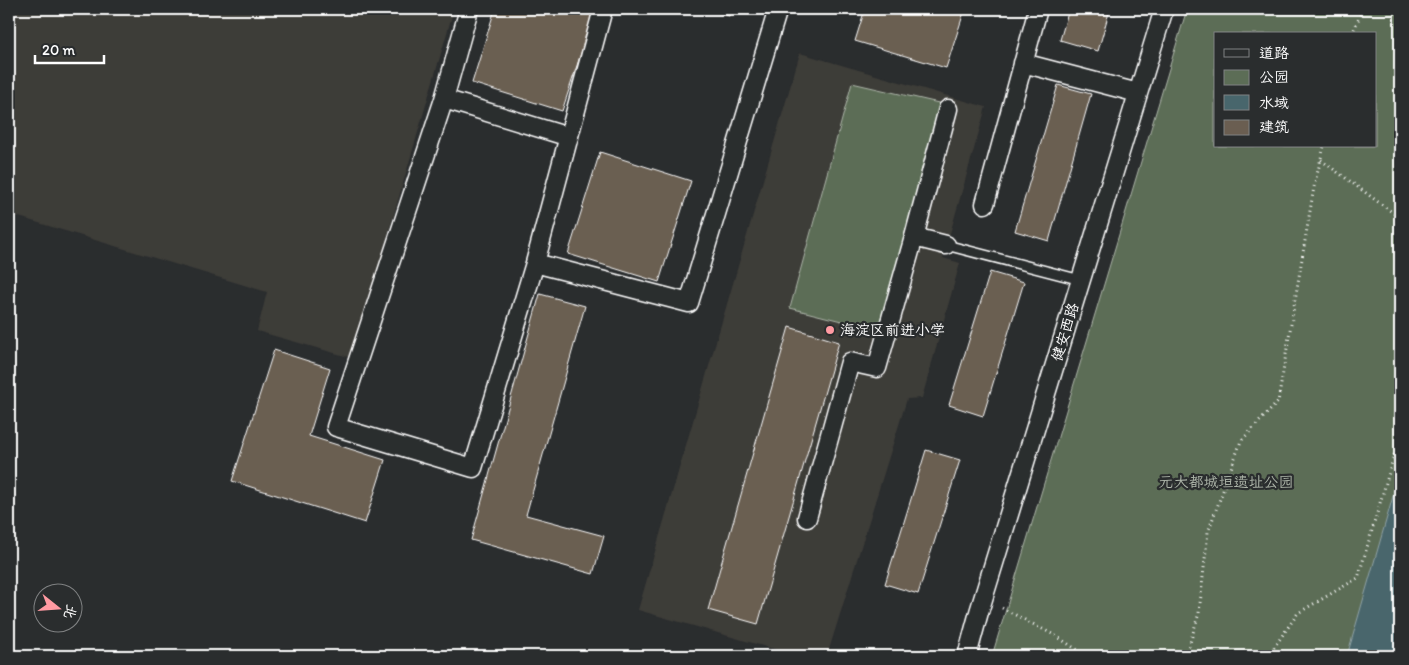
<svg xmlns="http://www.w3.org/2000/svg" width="1409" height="665" font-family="Itim,'LXGW WenKai TC',sans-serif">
	<rect width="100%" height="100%" fill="#2a2d2e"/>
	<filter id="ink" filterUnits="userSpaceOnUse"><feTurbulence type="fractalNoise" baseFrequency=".02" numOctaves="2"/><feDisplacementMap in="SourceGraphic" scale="10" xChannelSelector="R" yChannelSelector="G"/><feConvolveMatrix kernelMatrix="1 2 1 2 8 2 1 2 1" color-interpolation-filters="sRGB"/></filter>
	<g filter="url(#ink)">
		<path fill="#3d3c38" d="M9,9H454L352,358L257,331L267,292L9,214Z
			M800,53L986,107L943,258L960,263L922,398L907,399L827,656H798L638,610Z"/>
		<path fill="#5c6d56" stroke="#aeb6aa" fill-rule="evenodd" d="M1187,9H1400V656H992ZM1215,34H1375V146H1215Z
			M852,83L943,104L885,332L790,308Z"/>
		<path fill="#48666c" stroke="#91a3a7" d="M1400,472V641L1396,656H1347Z"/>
		<path fill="#6a5e51" stroke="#fff" d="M495,9H589L595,11L562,111L472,83Z
			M705,9H732L729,16Z
			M865,9H965L946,68L855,41Z
			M1069,9H1110L1098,51L1060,40Z
			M1058,85L1091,94L1049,241L1015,231Z
			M600,152L691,181L659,282L568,254Z
			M990,272L1024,282L983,416L949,405Z
			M540,294L585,306L526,515L604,536L593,574L471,540Z
			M789,327L839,342L758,624L708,610Z
			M274,350L330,368L309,436L385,460L365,523L232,481Z
			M926,450L960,460L918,594L885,584Z"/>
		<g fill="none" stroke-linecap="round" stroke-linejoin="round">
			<defs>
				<path id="lane" d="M946,245L1081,280"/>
				<path id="street" d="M469,9L444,99L569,137
					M603,9L535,263L689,303L778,9
					M1023,63L1138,93
					M444,99L336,427L473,468L535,263
					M985,204L1038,9
					M946,245L914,237L948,109
					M807,518L850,362L877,368L914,237
					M967,656L979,612L1164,9"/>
			</defs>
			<use href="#lane" stroke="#fff" stroke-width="12"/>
			<use href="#street" stroke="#fff" stroke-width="21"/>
			<path stroke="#fff" stroke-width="3" stroke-dasharray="1 4" stroke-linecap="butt" d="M1352,34L1363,9
				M1321,160L1400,218
				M1002,608L1056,636L1087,656
				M1186,656L1199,613L1208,532L1241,441L1278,402L1314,187L1324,146
				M1268,656L1298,613L1358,578L1400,435"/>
			<use href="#lane" stroke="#2a2d2e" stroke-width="9"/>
			<use href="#street" stroke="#2a2d2e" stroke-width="18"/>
		</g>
	</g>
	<circle fill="#ff9aa2" stroke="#2a2d2e" stroke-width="2" cx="830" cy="330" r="5"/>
	<g text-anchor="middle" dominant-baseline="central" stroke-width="4.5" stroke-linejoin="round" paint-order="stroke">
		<g font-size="15" fill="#fff" stroke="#2a2d2e" text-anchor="start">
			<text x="840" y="330">海淀区前进小学</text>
		</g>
		<g font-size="15" fill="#fff" stroke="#2a2d2e">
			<text transform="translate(1065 332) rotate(-73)">健安西路</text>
		</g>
		<g font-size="15" fill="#aeb6aa" stroke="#2a2d2e">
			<text x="1226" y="482">元大都城垣遗址公园</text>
		</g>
	</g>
	<rect width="1409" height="665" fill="none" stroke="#2a2d2e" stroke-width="30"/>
	<rect x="15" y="15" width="1379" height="635" fill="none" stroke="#fff" stroke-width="2" filter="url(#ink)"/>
	<rect x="1214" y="32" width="162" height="115" fill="#2a2d2e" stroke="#7f8182"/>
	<rect x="1224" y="49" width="25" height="8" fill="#2a2d2e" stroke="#7f8182"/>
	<text x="1259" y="58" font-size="15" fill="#ffffff">道路</text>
	<rect x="1224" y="70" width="25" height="15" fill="#5c6d56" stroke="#7f8182"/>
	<text x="1259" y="82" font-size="15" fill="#ffffff">公园</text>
	<rect x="1224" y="95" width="25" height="15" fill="#48666c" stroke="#7f8182"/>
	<text x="1259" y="108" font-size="15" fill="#ffffff">水域</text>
	<rect x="1224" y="120" width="25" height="15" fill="#6a5e51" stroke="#7f8182"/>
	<text x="1259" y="132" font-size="15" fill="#ffffff">建筑</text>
	<g transform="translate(58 608) rotate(107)"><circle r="24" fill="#2a2d2e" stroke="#7f8182"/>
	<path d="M0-4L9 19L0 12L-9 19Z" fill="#ff9aa2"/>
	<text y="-8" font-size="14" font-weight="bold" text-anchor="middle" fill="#ffffff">北</text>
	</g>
	<path d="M35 55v8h69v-8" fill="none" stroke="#ffffff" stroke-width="2.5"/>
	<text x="42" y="55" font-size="15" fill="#ffffff" stroke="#2a2d2e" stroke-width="4" paint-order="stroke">20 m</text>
</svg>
